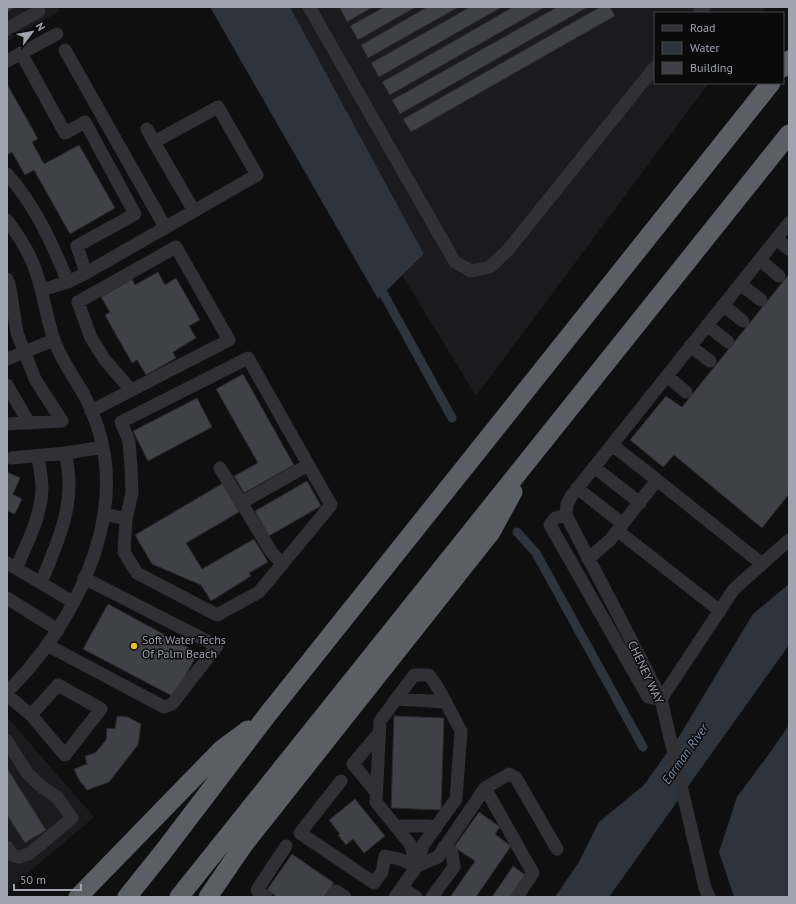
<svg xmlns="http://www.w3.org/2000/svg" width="796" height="904" font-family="'PT Sans',sans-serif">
	<rect width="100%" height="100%" fill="#0f0f10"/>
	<path fill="#1b1b1d" d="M7,7H57L60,11L7,41Z
		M290,7H766L761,13H655V83H709L476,396L402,275L424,254Z
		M7,717L94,817L7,891Z"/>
	<path fill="#2d343c" d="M210,7H290L424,254L378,299Z
		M789,584V645L609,897H555L579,862L599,822L644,785L680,735L753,614Z
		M789,725V897H734L719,852L737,797L769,754Z"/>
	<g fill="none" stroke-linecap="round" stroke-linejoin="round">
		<path stroke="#2d343c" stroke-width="9" d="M377,282L452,418
			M517,532L536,553L643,747"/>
	</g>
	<path fill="#404146" stroke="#29292c" d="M7,7H15L7,12Z
		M342,7H373L347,22L340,8Z
		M384,7H416L358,40L350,26Z
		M427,7H459L368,58L361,45Z
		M470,7H502L379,77L371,63Z
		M513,7H545L390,95L382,82Z
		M557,7H588L400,114L392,100Z
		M600,7H610L615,16L411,132L403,119Z
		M7,84L38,139L32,142L44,164L79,145L115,208L70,234L34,170L25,175L12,152L7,155Z
		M158,272L165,285L176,278L200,320L189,326L196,338L173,352L176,358L146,375L137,360L132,363L105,315L110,312L101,297L132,279L135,285Z
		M789,274V494L762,528L674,455L663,467L630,440L666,396L682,407Z
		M243,374L294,465L244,493L234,476L258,463L216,389Z
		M197,398L212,427L148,461L133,431Z
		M7,472L20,478L13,494L22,499L15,514L7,511Z
		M307,481L321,506L269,536L255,511Z
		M223,483L239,512L186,543L202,569L254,539L268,562L249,573L251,576L211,601L201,585L152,564L135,535Z
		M108,604L198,653L174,697L83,649Z
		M117,716L128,717L141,724L138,745L109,782L87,790L79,780L74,769L87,764L85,756L95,753L106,740L107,728L115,729Z
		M394,716L444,718L441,810L391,808Z
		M7,768L46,830L25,843L7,815Z
		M355,799L385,836L364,853L353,839L346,845L338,835L340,834L329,820Z
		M479,812L500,827L495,834L511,846L476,897H450L475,861L454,847Z
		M292,854L334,883L324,897H277L267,890Z
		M513,866L527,876L513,897H492Z"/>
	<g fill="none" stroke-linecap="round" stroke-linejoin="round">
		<path stroke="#303035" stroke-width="13" d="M309,7L455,262L471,271L490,267L507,251L655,67
			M699,13L704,7
			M7,29L39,11L37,7
			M65,50L165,227
			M21,53L65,133L85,122L135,214L77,246L86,273C143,240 200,208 257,175L218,107L154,142L194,211
			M7,61L57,34
			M147,129L154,142
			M7,174C35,205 52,243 68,282L86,273
			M7,220C20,238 32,256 38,278C45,300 47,323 56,345C63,363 75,378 84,395C90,405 94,417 98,428C128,521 72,628 7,692
			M776,239L789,249
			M760,260L779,276
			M7,279L10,288L17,333L35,379L62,421L7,424
			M740,284L761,300
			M42,290L68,282
			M723,305L743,321
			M707,325L728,342
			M690,346L710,361
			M7,359L54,340
			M667,376L686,392
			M7,385L29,423
			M91,411L229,340L176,247L78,302L91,338L105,360L131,390
			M612,445L657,480
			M66,453L103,447
			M12,458L66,453C67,463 69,473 69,483C70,518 53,552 41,583
			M594,467L640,503
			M220,468L272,553L283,564
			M577,488L623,524
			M241,503L308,465
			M104,514L126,519L124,552L137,573L217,615L259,592L331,505L248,358L121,422L129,441L131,467L132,493L126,519
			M566,515L555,518L550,525L648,697L661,699L734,589L789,540
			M618,531L720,611
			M588,559L610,540L657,480L762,564
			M7,563L73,602
			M16,568C27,544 41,517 42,489C42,478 39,466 38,455
			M7,598L58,630
			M47,645L164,707L172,704L217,646L84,578
			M414,675H429L438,688L461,731L456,799L423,845L417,866L410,844L376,802L380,721Z
			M7,695L31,715L65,755L101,709L58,685L31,715
			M396,699L446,702
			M7,741L28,774L42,787L57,797L72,818L29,854L19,857L12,855L7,847
			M341,781L300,833L374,883L382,872L385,856L399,859L417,866L438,857L485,788L533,873L517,897
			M485,788L509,774L516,778L557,849
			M376,792L353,764L379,733
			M395,826H429L436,828
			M402,888L416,897
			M266,897L257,890L286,846
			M332,897L336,891L345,897
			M395,897L417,866
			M432,897L454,867L452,853L444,847
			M709,897L705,888L661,699L627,632L566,515L567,504L572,495L789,223"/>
		<path stroke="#5c5e65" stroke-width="19" d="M783,68L789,60
			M78,897L221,750L248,730
			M127,897L163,852L268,714L771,83
			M179,897L789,134
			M208,897L245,843L491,532L513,492"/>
	</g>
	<circle fill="#e6bd31" stroke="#0a0a0b" stroke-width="1.5" cx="134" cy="646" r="4"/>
	<g text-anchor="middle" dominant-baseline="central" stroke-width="3" stroke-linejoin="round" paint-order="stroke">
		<g font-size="12" fill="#a1a4b0" stroke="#0a0a0b" text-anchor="start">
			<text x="142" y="639">Soft Water Techs<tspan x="142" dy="14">Of Palm Beach</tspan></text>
		</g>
		<g font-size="12" fill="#a1a4b0" stroke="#0a0a0b">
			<text transform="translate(646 672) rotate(65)">CHENEY WAY</text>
		</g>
		<g font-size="13" font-style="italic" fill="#798eaa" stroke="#0a0a0b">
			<text transform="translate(685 754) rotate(-55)">Earman River</text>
		</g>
	</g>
	<rect width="796" height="904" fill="none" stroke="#a1a4b0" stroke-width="16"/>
	<rect x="654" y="12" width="130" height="72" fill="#0a0a0b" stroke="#46484d"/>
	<rect x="662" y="25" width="20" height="6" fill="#303035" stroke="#46484d"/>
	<text x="690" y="32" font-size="12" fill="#a1a4b0">Road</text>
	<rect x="662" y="42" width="20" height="12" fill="#2d343c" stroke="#46484d"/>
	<text x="690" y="52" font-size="12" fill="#a1a4b0">Water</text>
	<rect x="662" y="62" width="20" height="12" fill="#404146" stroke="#46484d"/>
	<text x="690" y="72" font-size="12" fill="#a1a4b0">Building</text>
	<g transform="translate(32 32) rotate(58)" stroke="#0a0a0b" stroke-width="3" paint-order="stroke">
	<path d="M0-3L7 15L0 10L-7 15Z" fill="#a1a4b0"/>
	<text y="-6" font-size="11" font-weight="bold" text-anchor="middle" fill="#a1a4b0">N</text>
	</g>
	<path d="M14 884v6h67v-6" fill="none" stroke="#a1a4b0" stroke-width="2"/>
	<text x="20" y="884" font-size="12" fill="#a1a4b0" stroke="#0a0a0b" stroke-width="3" paint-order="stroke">50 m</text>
</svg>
